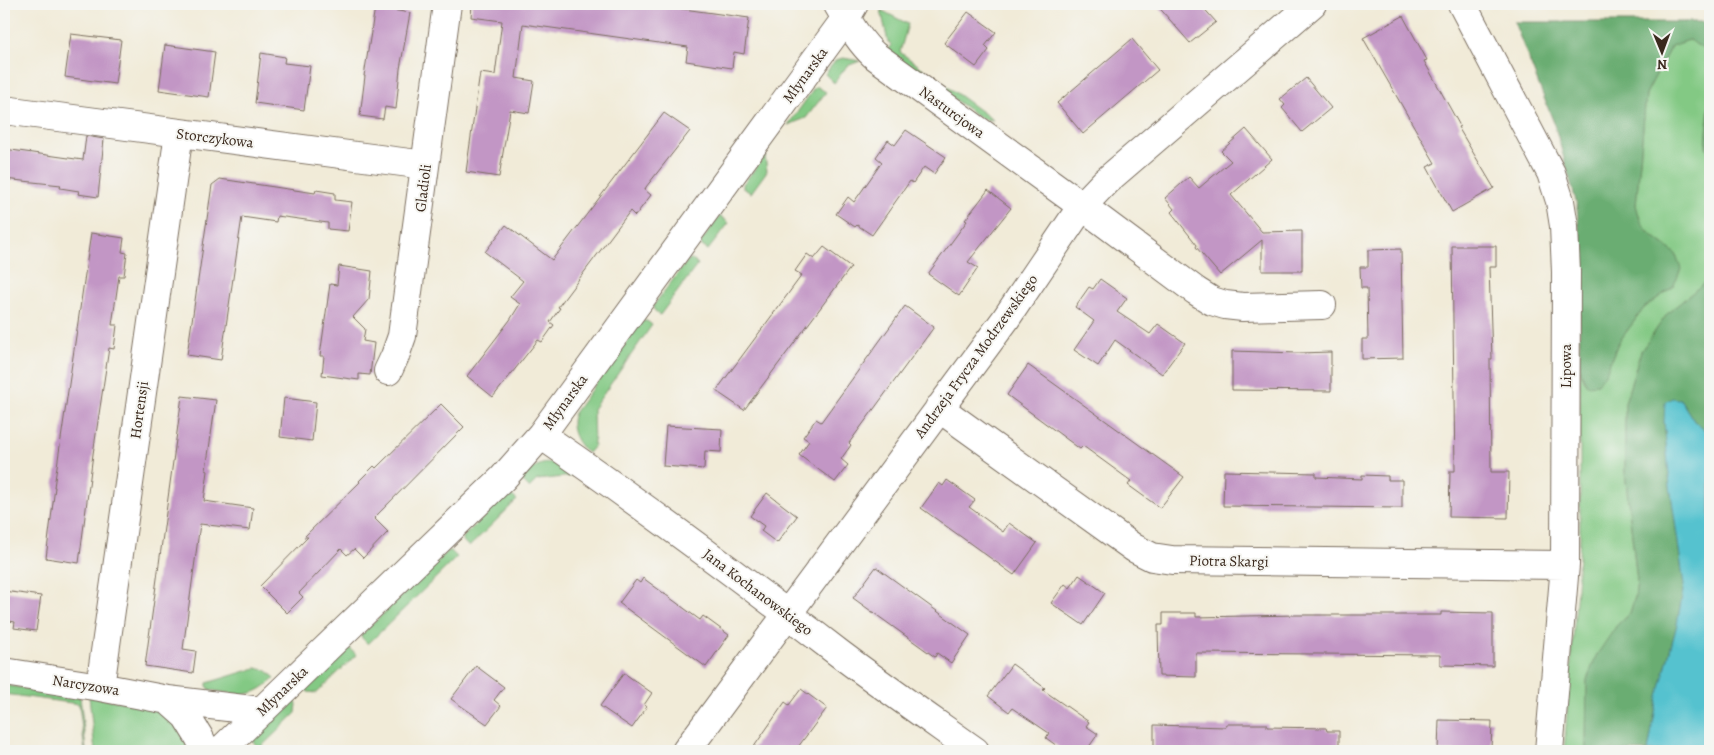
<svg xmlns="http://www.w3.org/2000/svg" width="1714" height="755" font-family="Alegreya,serif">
	<rect width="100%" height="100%" fill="#f6f6f2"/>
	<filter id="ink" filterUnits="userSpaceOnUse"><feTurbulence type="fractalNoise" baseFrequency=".02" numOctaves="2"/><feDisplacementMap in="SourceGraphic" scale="10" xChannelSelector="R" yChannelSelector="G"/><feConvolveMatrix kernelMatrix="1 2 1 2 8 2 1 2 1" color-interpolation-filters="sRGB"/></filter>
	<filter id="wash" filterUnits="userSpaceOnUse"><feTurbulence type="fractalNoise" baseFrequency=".0096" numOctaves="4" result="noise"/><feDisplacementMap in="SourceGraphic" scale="20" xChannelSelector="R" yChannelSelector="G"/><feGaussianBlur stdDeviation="1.12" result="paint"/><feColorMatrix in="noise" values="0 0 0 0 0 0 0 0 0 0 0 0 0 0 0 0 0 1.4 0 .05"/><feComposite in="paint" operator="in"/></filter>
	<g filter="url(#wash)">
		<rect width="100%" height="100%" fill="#f1ebd8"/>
		<path fill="#83c984" stroke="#5f7a51" d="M881,10L908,24L900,52L993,120L982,119L887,52L892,45L888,42Z
			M1689,40L1707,51C1714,77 1708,118 1706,146L1710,153V278L1668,313L1641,351L1625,403V472L1637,582L1635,597L1630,613L1617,625L1587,680L1586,751H1564L1577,588L1580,538V371L1587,385L1606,372L1618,343L1644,308L1673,287L1665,245C1647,232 1641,227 1636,205L1646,94L1671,46Z
			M843,58L860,61L847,66L834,83L825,74L836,60Z
			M816,86L826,92L806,118L788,125Z
			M765,156L767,171L751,193L743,188V184Z
			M720,216L729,223L708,250L702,246L701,242Z
			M688,260H692L698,264L660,315L654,310L653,306Z
			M642,321H647L652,325L593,409L594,446L588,453C576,444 568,427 574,413Z
			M557,462L575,472L572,476L537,480L529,488L523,482L522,478C534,466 539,463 557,462Z
			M508,493L517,500L469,547L463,541V537Z
			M448,551H451L457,557L368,644L362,638L361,635Z
			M347,649H351L356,655L317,693L308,692L305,689Z
			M256,668L266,670L275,678C251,700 240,695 210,690L207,686V683Z
			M4,685L80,697L86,751H85L79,704L4,694Z
			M89,696C106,700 160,706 171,717C180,726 187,740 187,751H95Z
			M294,700L297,704L296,713L260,748L254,743L253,739Z"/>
		<path fill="#6aad72" stroke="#526c48" d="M1514,22H1710V62L1707,51L1689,40L1671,46L1646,94L1636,205L1640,220L1648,232L1676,254L1681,269L1673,287L1644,308L1618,343L1606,372L1598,384L1587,385L1580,371L1579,227L1576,201L1554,123Z
			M1710,90V153L1706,147Z
			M1710,278V435L1694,421L1680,399L1664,421L1670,486L1684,585L1677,624L1658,696L1648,751H1586L1587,680L1596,656L1617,625L1630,613L1635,597L1637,581L1625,472V403L1641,351L1668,313Z"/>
		<path fill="#55c2cf" stroke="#487676" d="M1672,398L1680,399L1694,421L1710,435V751H1648L1658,696L1677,624L1684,585L1670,486L1664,421L1665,402Z"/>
		<g id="blocks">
			<path fill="#c296c5" d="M472,4H647L749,18L744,54L734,52L732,68L686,61L688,47L523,24L516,78L534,81L529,113L510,110L499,177L466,172L480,73L495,75L502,21L471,17Z
				M1156,4H1200L1216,22L1190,43Z
				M375,7L410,13L400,69L396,109L385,107L383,119L360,116L365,76H364Z
				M968,12L996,32L985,46L989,50L976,67L944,43Z
				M1403,16L1427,60L1424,61L1460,126L1458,127L1494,188L1452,212L1427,167L1435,163L1363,38Z
				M71,34L121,40L115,84L65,77Z
				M1132,39L1158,70L1083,134L1057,103Z
				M165,45L215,52L209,97L159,90Z
				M261,53L285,57L284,63L310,66L304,110L255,103Z
				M1306,78L1331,108L1302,132L1282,108L1285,105L1280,99Z
				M664,113L690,131L646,187L645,190L651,195L635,216L630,211L558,307L560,308L550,322L554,325L542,342L538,340L493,397L467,376L510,320L520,304L510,297L523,281L485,252L506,225L552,260Z
				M1246,129L1272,159L1231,195L1262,232L1302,231V271H1262V240L1220,275L1196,247L1197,245L1171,212L1174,209L1165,198L1189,177L1199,188L1231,161L1221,151Z
				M906,130L946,157L934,174L924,167L913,183L910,181L872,235L857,225L855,227L836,214L848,197L854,202L882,162L876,157L888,140L895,145Z
				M86,136L104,139L98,197L78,194L79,191L60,188L61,185L4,179V149L83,160Z
				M220,179L315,193L316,190L335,193V200L352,202L348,231L328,229V223L277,216L276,222L242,217L221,360L187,355L212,185Z
				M988,190L1011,208L968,262L978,268L959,296L928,274L967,221L965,220Z
				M91,233L124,238L122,252L127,253L124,276H119L112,325H117L114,349L109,348L93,454L79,563L46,558L55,487H54Z
				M1452,246H1496V267H1489L1492,359H1490L1491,472H1509L1508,518L1449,517L1450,471H1455Z
				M824,247L851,267L744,410L716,391L802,275L795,271L807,254L814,259Z
				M1401,249L1403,358L1362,359V339H1368L1367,288H1361L1360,267H1368V250Z
				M339,266L372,271L369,299L353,317L365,329L363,341L374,343L370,375L359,374V380L322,375L324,356H320L330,284L337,285Z
				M1100,279L1127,298L1117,312L1150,334L1158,324L1185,343L1162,374L1115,340L1098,366L1074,350L1094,321L1075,307L1089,287L1093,289Z
				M905,306L934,327L849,443L851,445L841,459L848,465L835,482L799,455L809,441L803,437L816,419L821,422Z
				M1232,351L1298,353L1331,352V391L1232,390Z
				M1028,365L1184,477L1160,508L1128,485L1131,481L1083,446L1080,449L1007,395Z
				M182,396L216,400L206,470L208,471L204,501L253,508L250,530L200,524L183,649L196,651L193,673L145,666Z
				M284,398L316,402L312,441L280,437Z
				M441,404L464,427L374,518L388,532L363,558L354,549L347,555L341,549L299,593L303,597L287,613L260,586L308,537H304L360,482L359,481L374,466L376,468Z
				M666,426L722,429L721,452L705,451L704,469L663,466Z
				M1224,471L1316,473V477L1362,479V475L1388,476V480H1402V508L1223,506Z
				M947,480L975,500L969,507L1003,532L1009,523L1037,543L1014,575L921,508L939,483L943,486Z
				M767,493L797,516L777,543L761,531L764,526L750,516Z
				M876,567L970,635L951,663L937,653L935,657L853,598Z
				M1079,575L1105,593L1083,625L1051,603L1065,584L1070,588Z
				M643,578L700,620L703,616L729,635L706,667L619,603L636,580L640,583Z
				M4,591L41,596L36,631L14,628L15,622L4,620Z
				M1441,612L1493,613V666L1440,665V655L1196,653V677L1159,676L1158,625H1163V613H1196V617L1297,615H1441Z
				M1012,664L1045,688L1043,690L1089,722L1086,726L1098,734L1086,751H1064L1046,738L1049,733L1012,708L1009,712L988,696Z
				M476,666L504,687L494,700L501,706L487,724L451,699Z
				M624,673L652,693L644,705L647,707L632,728L600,706Z
				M801,689L827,708L795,751H751L785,702L789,705Z
				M1439,720L1492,721L1491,751H1438Z
				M1226,724H1267V727L1326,728L1327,731H1339V751H1154V725L1226,727Z"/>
		</g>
	</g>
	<g filter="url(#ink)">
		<use href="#blocks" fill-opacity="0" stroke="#7b6e5f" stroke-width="1"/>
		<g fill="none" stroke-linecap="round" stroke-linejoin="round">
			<defs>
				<path id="minor" d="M1462,4L1551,173L1560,201L1564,226L1566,272L1565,565L1549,751
					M838,5C849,23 859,41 874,55L1082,206L1196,291L1212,301L1225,305L1243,307L1322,305
					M4,110L425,165
					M388,371L395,356L402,336L447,4
					M939,408L1134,548L1152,557L1172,560L1565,565
					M541,435C643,505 742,579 840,654C884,687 930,719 975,751
					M4,672L100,687L168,700L186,716L199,737L206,751
					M100,687L179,133
					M168,700L262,711
					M220,751L503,478L541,435L846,18L854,4
					M686,751L1005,320L1082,206L1105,182L1312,4"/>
			</defs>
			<use href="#minor" stroke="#7b6e5f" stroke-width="30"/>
			<use href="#minor" stroke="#fff" stroke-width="28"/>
		</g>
	</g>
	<g text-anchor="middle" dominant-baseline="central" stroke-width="4" stroke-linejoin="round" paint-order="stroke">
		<g font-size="15" fill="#3b2a1e" stroke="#f6f6f2">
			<text transform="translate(805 75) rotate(-54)">Młynarska</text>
			<text transform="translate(952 112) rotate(36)">Nasturcjowa</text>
			<text transform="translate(215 138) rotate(7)">Storczykowa</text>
			<text transform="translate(423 188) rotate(-83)">Gladioli</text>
			<text transform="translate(976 356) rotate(-54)">Andrzeja Frycza Modrzewskiego</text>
			<text transform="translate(1566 366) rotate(-90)">Lipowa</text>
			<text transform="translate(565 402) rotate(-54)">Młynarska</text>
			<text transform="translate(139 410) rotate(-82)">Hortensji</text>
			<text transform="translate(1229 561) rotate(1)">Piotra Skargi</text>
			<text transform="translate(758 592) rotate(37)">Jana Kochanowskiego</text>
			<text transform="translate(86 685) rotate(9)">Narcyzowa</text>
			<text transform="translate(282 691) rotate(-44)">Młynarska</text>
		</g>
	</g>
	<rect width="1714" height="755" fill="none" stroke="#f6f6f2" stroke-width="20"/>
	<g transform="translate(1662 52) rotate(179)" stroke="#f6f6f2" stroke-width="4" paint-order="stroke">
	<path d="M0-4L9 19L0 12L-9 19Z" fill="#3b2a1e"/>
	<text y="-8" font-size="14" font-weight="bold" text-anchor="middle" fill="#3b2a1e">N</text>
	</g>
</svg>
